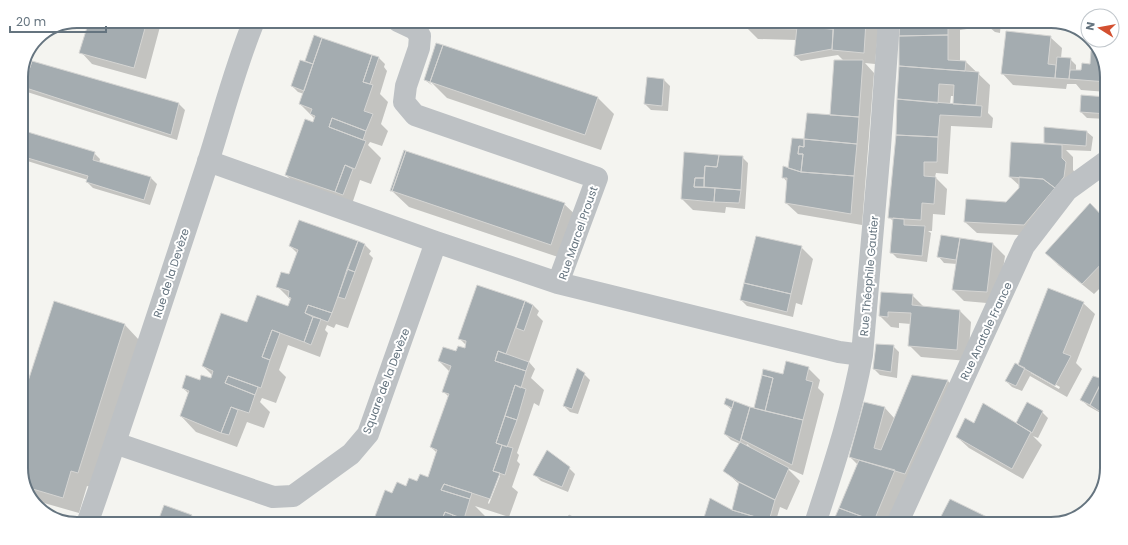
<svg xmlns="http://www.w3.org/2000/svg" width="1128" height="545" font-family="Poppins,sans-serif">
	<rect width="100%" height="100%" fill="#f4f4f0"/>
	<path fill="#0003" fill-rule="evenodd" d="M90,21H158L161,23L146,79L92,64L81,52Z
		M747,21H879L875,64L865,63L874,73L862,225L798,214L786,203L788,183L783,177L831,116L844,61L838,55L801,61L795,56L797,40L758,39L746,27ZM810,22H816V29L809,28Z
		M901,21H981V27L960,30V62H966L990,85L988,113L993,118L992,128L951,126L948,174L936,173L935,177L947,189L945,215L933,214L932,231H928L931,233L927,262L897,258L891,252L894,222L890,218L897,135ZM951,96H954V104H950Z
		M989,21H1001L1000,33L995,32L989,27Z
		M314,36L379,58L385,64L384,67L387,71L380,94L388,102L381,124L388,131L382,146L370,142L368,145L381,158L371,184L360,180L351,207L302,191L286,175L315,119L300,104L304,94L298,92L292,86L305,62Z
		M1050,37L1062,48L1061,58L1070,59L1076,65V71H1082L1091,65L1092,52H1100L1107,73V92L1081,90L1076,84H1067L1066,89L1013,85L1002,73Z
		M437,44L598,98L614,114L601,150L447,98L429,80L428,81L433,86L425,80Z
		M27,61L179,104L185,110L177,140L21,90V73Z
		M664,80L670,86L668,111L651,110L645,104Z
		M1082,96L1107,98V119L1087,118L1081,112Z
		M21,131L94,153L100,159L99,163L151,178L157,184L150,205L93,188L87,182L88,180L21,159Z
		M1087,132L1093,137L1091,151L1066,150L1073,157V170L1077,175L1035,236L977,233L965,222L1007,203L1020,189V186L1010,177L1047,145L1045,143Z
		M685,153L742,157L748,163L745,209L726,207L725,213L693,210L682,199Z
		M391,190L564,204L580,219L567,260L409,207Z
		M299,221L365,245L371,251L369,254L373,258L348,328L336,324L334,328L327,325L325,330L328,333L320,357L288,345L279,370L286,377L276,403L262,398L260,402L270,412L264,428L247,422L237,447L196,432L181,416L189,394L183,388L200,381L212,379L213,376L203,366L248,323L289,307L291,300L277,286L290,275L298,254L290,246Z
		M1107,222V281L1094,294L1058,265L1047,253Z
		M942,236L993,244L1005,256L998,304L964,301L953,290L957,264L944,263L939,257Z
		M801,247L813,259L802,305L796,303L793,317L747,306L741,300Z
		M478,286L533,305L539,311L537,315L543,321L529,362L535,369L531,378L544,390L539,406L534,403L517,453L519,455L517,461L520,464L512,487L518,492L509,517L475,506L488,519L487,524H373L385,492L393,494L407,487L429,478L437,453L431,447L449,397L444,392L450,372L439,361L456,352L465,350L466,345L459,338ZM498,474L500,476L489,504L488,503Z
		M912,295L924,307L960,311L971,322L968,361L921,357L909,345L911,324L899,323V328L891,327L880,316Z
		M1083,303L1095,314L1076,363L1082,369L1067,397L1030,376L1022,391L1012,387L1006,381L1018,366ZM1031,371L1060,387L1059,389L1031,373Z
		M125,325L140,341L94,488L87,486L79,513L30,499L21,472Z
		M893,346L899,352L897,378L880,375L874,369Z
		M808,368L820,380L818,388L824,394L803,475L787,468L800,481L787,510L780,507L775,524H703L733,511L740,485L725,471L740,444L731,440L725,434L732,410L725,404L757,410L783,375ZM747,444L753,450L746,447Z
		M584,374L590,380L578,414L570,412L564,406Z
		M913,376L948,381L963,397L889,524H833L858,465L850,457L865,403L885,408L895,419Z
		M1107,382V413L1106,416L1088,406L1082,400Z
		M1042,412L1048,418L1038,438L1033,436L1042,445L1023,479L969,448L957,437L974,425H1016Z
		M569,468L575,474L568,492L541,481L535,475Z
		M950,500L987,518L993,524H938Z
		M191,516L200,524H158Z"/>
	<path fill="#a4acb0" stroke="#d5d5d3" d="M89,21H147L134,68L79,53Z
		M746,21H797V29L745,28Z
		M815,21H834L833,29L815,28Z
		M834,21H866L864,53L832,50Z
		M900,21H948V35L899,36Z
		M988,21H995V27H988Z
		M797,26L833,29L832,49L794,56Z
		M1006,31L1051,36L1048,64L1056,65L1055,78L1001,74Z
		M314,35L322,38L313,64L305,61Z
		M948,35V60L966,61L965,71L899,66V36Z
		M322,38L372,55L363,82L373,85L364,111L373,114L366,131L332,118L329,127L366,141L355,169L345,165L335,192L285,175L305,119L313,122L315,116L310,114L312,109L299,104Z
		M436,43L443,45L430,82L424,80Z
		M443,45L598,97L585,135L430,82Z
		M1091,51H1099L1107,73V82L1069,79L1070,70H1081L1082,63L1090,64Z
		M372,55L379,57L370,84L363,82Z
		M1057,57L1071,58L1069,79L1055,78Z
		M27,60L32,61L23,87H21V73Z
		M300,60L313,64L304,91L291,86Z
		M834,60H863L859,117L830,115Z
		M32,61L179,103L171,135L23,87Z
		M899,66L979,72L976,105L953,104L954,85L939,84L938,103L897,99Z
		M647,77L664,79L662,106L644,104Z
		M1081,95L1107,97V114L1080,112Z
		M897,99L982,106L981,117L940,115L938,137L896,135Z
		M807,113L859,117L857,144L804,139Z
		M332,118L366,131L363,140L329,127Z
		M1044,127L1087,131L1086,146L1044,143Z
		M21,130L95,152L93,160L151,177L144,200L86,182L88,176L21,156Z
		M896,135L938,137L937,162H924V176L936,177L934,204L922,203L921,220L888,218Z
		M792,138L804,139V147L799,146L798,154H803L801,172L788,168Z
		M804,139L857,144L854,176L801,172L803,154H798L799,146L804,147Z
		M1011,142L1062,145V158L1066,162L1064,177L1055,188L1043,179L1009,177Z
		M404,150L406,151L392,191H390Z
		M406,151L565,203L551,245L392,191Z
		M684,152L719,155L717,167L705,166L704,178H695L694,187L715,188L714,202L681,199Z
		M719,155L743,156L741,190L704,187L705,166L717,167Z
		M345,165L353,169L343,195L335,192Z
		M783,166L801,172L854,176L851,214L785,203L787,178H782Z
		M1019,177L1043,179L1055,188L1024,225L964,222L966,199L1006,202L1019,188Z
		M695,178H704V187H694Z
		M715,188L741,190L739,203L714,202Z
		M1090,203L1107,221V235L1104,241L1107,258L1082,284L1045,253Z
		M893,218L904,219V225L925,226L922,256L890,253Z
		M299,220L358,241L332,313L308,305L305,313L313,317L304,342L272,330L262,357L270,360L261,388L228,376L225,383L255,395L249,413L231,407L221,433L180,416L189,391L182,388L186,375L200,380L201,375L211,378L213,371L202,366L221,313L247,322L257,295L288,306L291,298L288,297L289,291L276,287L281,272L289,274L298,250L289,246Z
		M941,235L960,238L956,260L937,257Z
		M756,236L802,246L791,294L744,283Z
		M960,238L993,243L987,292L952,290Z
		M358,241L365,244L355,272L347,269Z
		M347,269L355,272L345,299L338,297Z
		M744,283L791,294L787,312L740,300Z
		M477,285L525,301L506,354L498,351L495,361L526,371L521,388L515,385L496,443L502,445L493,471L500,473L490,499L444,484L441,490L470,499L464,519L445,512L440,524H382L383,521L374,519L385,490L392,493L397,482L406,486L409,478L417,481L420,474L428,477L437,450L430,447L449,394L442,392L451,366L438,361L443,347L456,351L458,346L465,348L466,341L458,339Z
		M1048,288L1084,302L1063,353L1071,356L1055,386L1018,365Z
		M881,292L913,294L912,305L960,310L957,350L908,346L911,313L888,312V317L879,316Z
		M54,301L125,324L78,473L71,471L63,498L26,487L21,472V403Z
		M525,301L533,305L524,331L516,328Z
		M308,305L332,313L328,322L305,313Z
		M313,317L321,319L311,345L304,342Z
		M272,330L280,333L270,360L262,357Z
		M876,344L894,345L891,372L873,369Z
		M498,351L529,362L526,371L495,361Z
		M786,361L809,367L806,380L813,382L803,420L765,411L773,378L762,375L763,369L783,374Z
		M1015,363L1025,368L1016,386L1005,381Z
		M577,368L585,373L572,409L563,406Z
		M762,375L773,378L765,411L754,408Z
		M912,375L948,380L905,474L849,457L864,402L885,407L874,448L881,450Z
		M228,376L258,387L255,395L225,383Z
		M1093,376L1103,379L1090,405L1080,400Z
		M1103,379L1107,381V396L1099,411L1090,405Z
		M515,385L526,389L517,420L505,416Z
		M726,398L734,401L732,408L724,404Z
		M734,401L750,407L740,442L724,434Z
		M1027,402L1043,411L1032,433L1016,423Z
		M983,403L1031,432L1012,469L956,437L965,418L974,423Z
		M231,407L238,410L229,435L221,433Z
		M750,407L803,420L792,465L741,439Z
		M505,416L517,420L507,447L496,443Z
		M740,442L789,468L775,500L739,482L723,471Z
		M502,445L513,448L505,475L493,471Z
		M547,450L570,467L562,487L533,475Z
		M859,460L895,470L874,521L839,508Z
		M739,482L775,500L769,521L732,510Z
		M444,484L472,493L470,499L441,490Z
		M710,498L732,510L769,521L768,524H702Z
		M950,499L987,517L984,524H937Z
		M164,505L192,515L188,524H157Z
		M839,508L874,521L873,524H832Z
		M445,512L453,515L450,524H440Z
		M569,515L587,524H565Z"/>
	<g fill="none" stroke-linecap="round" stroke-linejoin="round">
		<path stroke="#bdc1c4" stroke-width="22" d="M398,21L415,29L420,36L419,48L406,86L404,102L415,115L597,178L558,283
			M208,161L436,242L558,283L839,352L862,355
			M115,443L273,497L293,496L351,454L368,434L436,242
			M87,524C129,404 168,283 208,162C223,115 235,67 254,21
			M815,524C833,468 852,412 862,355L880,147L889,21
			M897,524L1024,246L1067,190L1107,161"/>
	</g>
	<g text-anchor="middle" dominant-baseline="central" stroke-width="4" stroke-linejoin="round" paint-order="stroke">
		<g font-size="11" fill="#65747f" stroke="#fff">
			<text transform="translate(578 233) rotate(-71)">Rue Marcel Proust</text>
			<text transform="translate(171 273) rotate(-72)">Rue de la Devèze</text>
			<text transform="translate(869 276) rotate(-85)">Rue Théophile Gautier</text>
			<text transform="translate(986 331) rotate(-65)">Rue Anatole France</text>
			<text transform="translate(386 381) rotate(-69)">Square de la Devèze</text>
		</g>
	</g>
	<path d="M0 0H1128V545H0ZM77 28H1051A49 49 0 0 1 1100 77V468A49 49 0 0 1 1051 517H77A49 49 0 0 1 28 468V77A49 49 0 0 1 77 28Z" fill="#fff" fill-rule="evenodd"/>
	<path fill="none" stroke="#65747f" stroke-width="2" d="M77 28H1051A49 49 0 0 1 1100 77V468A49 49 0 0 1 1051 517H77A49 49 0 0 1 28 468V77A49 49 0 0 1 77 28Z"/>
	<g transform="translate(1100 28) rotate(281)"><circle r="19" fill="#ffffff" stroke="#c1c7cc"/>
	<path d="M0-3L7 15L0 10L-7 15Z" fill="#d35030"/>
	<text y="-6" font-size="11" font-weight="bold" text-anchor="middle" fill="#65747f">N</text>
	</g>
	<path d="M10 26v6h96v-6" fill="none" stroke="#65747f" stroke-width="2"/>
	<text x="16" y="26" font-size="12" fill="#65747f" stroke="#ffffff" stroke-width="3" paint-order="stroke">20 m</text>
</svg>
